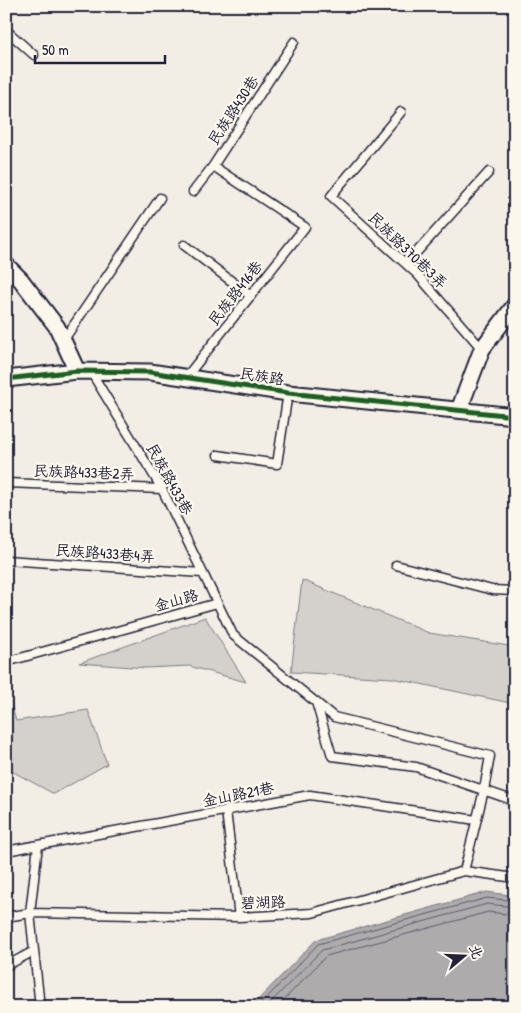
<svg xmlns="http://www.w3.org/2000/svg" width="521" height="1013" font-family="'Patrick Hand','LXGW WenKai TC',sans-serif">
	<rect width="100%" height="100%" fill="#f2eee5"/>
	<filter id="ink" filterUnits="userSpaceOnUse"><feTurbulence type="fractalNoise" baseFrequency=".02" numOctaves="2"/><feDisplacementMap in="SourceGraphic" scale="10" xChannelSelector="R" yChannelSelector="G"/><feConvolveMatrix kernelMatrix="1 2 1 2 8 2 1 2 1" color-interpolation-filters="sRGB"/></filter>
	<g filter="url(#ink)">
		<path fill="#d4d1cc" stroke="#7b7a84" d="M302,580L429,633L515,647V704L392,678L291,672Z
			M205,617L246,682L189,666L146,668L79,663Z
			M6,686L16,721L88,710L107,764L54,794L6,768Z"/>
		<path fill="#aeabad" stroke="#76747f" d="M487,892L515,896V1007H251L316,940Z"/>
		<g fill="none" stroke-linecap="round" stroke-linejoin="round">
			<path stroke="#5a5969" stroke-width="1" d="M258,1007L318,944L487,898L515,901
				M266,1007L322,950L487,904L515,907
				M277,1007L326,956L488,912L515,915"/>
			<defs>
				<path id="lane" d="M6,30L34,55
					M401,112L331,196L417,274L482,349
					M193,192L213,166L294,42
					M184,245L251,296
					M406,264L489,172
					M63,341L160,198
					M91,372L162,489L233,635L334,717L490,756L484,790L464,871
					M187,376L305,227L213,166
					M218,455L277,464L288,393
					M6,483L162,489
					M6,560L202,573
					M396,565L492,590L515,591
					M6,662L217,603
					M316,702L332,756L416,767L515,801
					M226,811L239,917
					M38,845L30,913L40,1007
					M6,851L310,795L476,820
					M6,917L30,913L239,917L312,913L464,871L515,878
					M6,966L34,951"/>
				<path id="street" d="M6,265L21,280L57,327L77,371
					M6,379L77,371L150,372L288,393L515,416
					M459,410L482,349L515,305"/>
			</defs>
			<use href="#lane" stroke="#22223b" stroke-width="11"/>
			<use href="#street" stroke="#22223b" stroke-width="19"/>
			<use href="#lane" stroke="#fbf7ec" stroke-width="8"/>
			<use href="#street" stroke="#fbf7ec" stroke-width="15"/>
			<defs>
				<path id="cycleway" d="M6,379L77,371L150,372L288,393L515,416"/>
			</defs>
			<use href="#cycleway" stroke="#fbf7ec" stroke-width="8"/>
			<use href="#cycleway" stroke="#1b5e20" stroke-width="5"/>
		</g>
	</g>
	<g text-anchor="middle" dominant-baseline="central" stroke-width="4.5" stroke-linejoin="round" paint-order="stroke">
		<g font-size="15" fill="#22223b" stroke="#fbf7ec">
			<text transform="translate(233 110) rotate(-57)">民族路430巷</text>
			<text transform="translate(408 250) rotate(44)">民族路370巷3弄</text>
			<text transform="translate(235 293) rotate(-52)">民族路416巷</text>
			<text transform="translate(262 376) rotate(9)">民族路</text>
			<text transform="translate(84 472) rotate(2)">民族路433巷2弄</text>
			<text transform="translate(170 479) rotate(61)">民族路433巷</text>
			<text transform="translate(105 553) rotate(4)">民族路433巷4弄</text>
			<text transform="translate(176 600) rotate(-15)">金山路</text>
			<text transform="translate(238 794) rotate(-11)">金山路21巷</text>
			<text transform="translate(263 902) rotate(-2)">碧湖路</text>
		</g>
	</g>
	<rect width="521" height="1013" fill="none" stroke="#fbf7ec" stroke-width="25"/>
	<rect x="12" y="12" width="496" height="988" fill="none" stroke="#22223b" stroke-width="2" filter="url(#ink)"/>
	<g transform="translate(464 956) rotate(71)" stroke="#fbf7ec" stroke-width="4" paint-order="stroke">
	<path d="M0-4L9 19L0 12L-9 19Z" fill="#22223b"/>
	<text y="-8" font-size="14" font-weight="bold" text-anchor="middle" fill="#22223b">北</text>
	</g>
	<path d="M35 55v8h130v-8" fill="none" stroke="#22223b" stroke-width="2.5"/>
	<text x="42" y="55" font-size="15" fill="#22223b" stroke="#fbf7ec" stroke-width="4" paint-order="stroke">50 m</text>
</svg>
